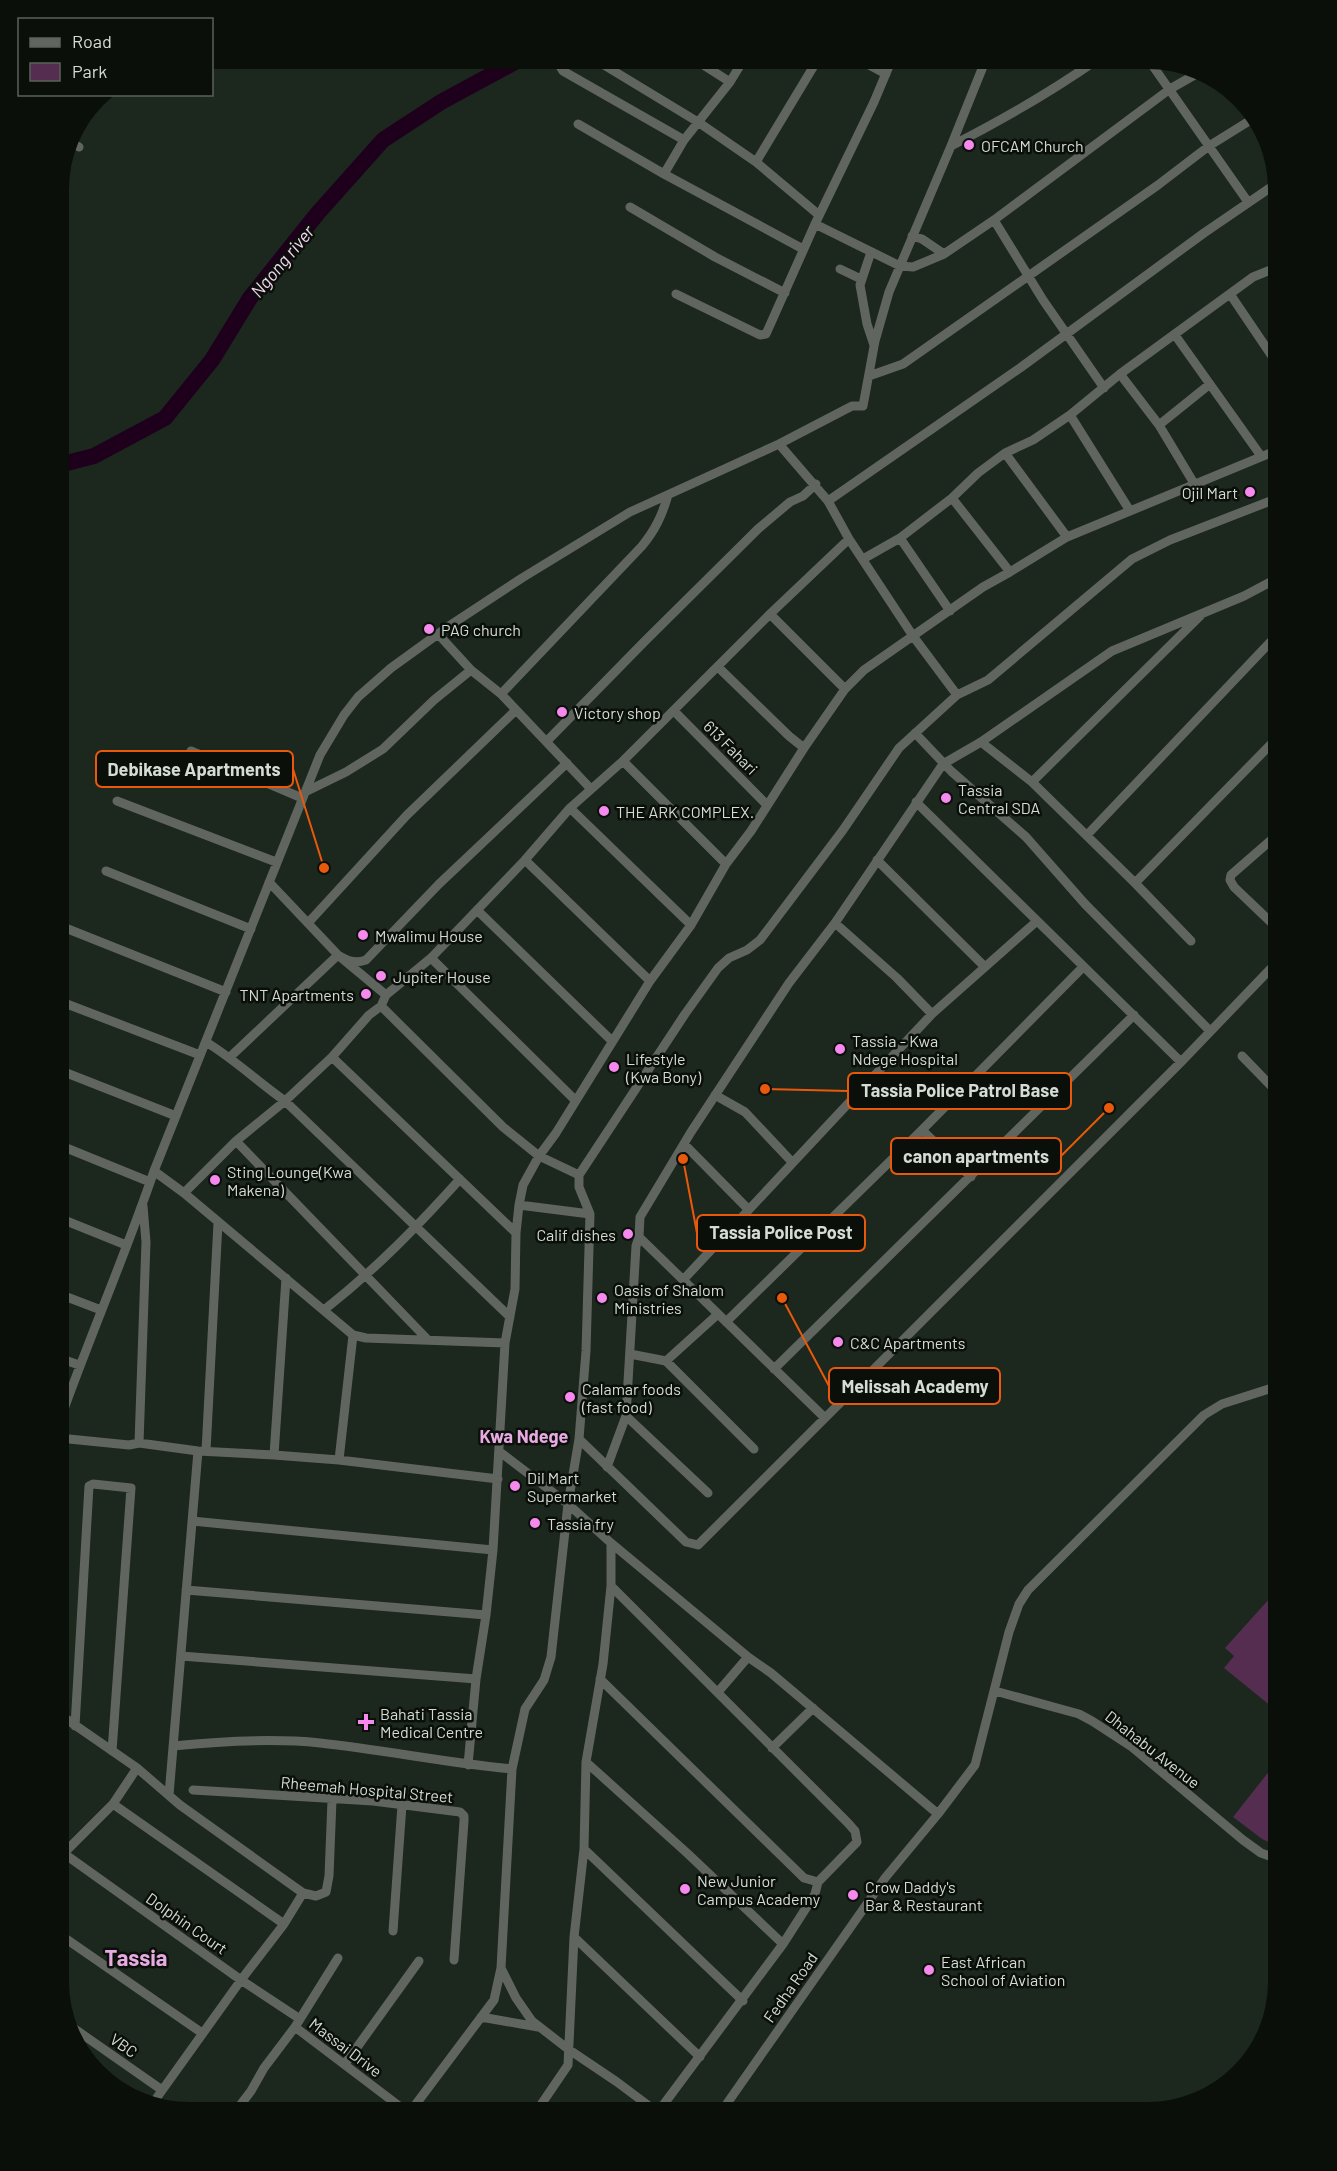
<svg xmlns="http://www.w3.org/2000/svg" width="1337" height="2171" font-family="Barlow,sans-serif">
	<rect width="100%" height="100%" fill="#1c271d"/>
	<path fill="#542d51" d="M1278,1589V1712L1224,1668L1234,1656L1225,1648Z
		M1278,1760V1846L1262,1839L1233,1817Z"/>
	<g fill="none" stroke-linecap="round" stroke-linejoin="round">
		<path stroke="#1e001d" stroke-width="16" d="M59,465L94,456L165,418L212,360L250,298L317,214L383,140L441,102L515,62L517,59"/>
		<path stroke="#606560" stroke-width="9" d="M558,59V63L563,71L684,140
			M594,59L698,122L756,162L819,215
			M858,59L886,74
			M1148,59L1248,202
			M730,82L744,59
			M578,124L664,174L803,249
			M68,140L79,147
			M951,146C1002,120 1051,92 1098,59
			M756,162L818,59
			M664,174L684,140L730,82L694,59
			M630,207L715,257L785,293
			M994,220L1043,300L1104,388
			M815,224L900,266L913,267L944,254
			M912,236L922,239L944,254L994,220L1170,89L1198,73
			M871,252L860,285L867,324L874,345
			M840,269L861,279
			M676,294L760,335L766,334L815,224L874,102L892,59
			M1230,294L1278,365
			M1175,335L1261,456
			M1120,374L1159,425L1195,485
			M869,376L903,364L1158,185L1209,146L1254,118
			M1070,415L1130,511
			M1159,425L1210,384
			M779,444L828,501L849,539L913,636L957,695
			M1005,453L1067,537
			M952,498L1010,572
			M828,501L1020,368L1204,233L1277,183
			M900,538L950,611
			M863,559L900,538L952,498L978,473L1005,453L1033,440L1070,415L1120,374L1253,277L1278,267
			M770,614L849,539
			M438,634L471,670
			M718,667L789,736L804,748
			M501,694L642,546C655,530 662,516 668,495
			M674,711L767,805
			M915,733L951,771L1026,837L1085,904L1210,1031
			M547,741L646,640L758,529L790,502L803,496L816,484
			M981,742L1032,782L1135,883L1278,737
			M191,751L302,798
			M623,761L726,864
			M1032,782L1201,615
			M305,792L346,772L383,749L434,700L471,670L501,694L591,789
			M117,801L276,862
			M916,802L1181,1062
			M570,808L691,925
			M1087,835L1278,634
			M525,860L650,981
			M877,860L984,966
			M106,871L251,929
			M269,882L338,955C348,961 354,964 366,960L439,884L567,763
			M1135,883L1191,941
			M477,910L612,1041
			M308,923L407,815L516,710
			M835,923L897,978L932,1014
			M68,929L226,992
			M1278,929L1234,887L1230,880L1231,875L1278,834
			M431,958L575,1100
			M59,1001L200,1055
			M381,1006L503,1127L539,1156L579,1175
			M206,1042C234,1059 258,1082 285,1101L510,1317
			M1242,1056L1278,1093
			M230,1057L338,955L386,995
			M332,1057L516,1233
			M59,1070L176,1116
			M715,1095L745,1112L792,1162
			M922,1130L971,1177
			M236,1141L428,1340
			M684,1144L748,1209
			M59,1145L150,1182
			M154,1171L184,1193L353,1335L366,1338L505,1343
			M184,1193L236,1141L285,1101L332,1057L369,1015L381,1006L386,995L431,958L525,860L570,808L623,761L770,614L845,689
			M519,1205L590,1214
			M59,1218L126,1245
			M639,1237L825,1418
			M683,1280L932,1014L1037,921
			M59,1294L101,1310
			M324,1310C376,1269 416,1228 460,1179
			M726,1322L922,1130L1083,967
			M630,1354L666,1361L718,1314
			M59,1358L79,1365
			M666,1361L754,1449
			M774,1369L1134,1015
			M626,1416L708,1493
			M59,1423C89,1338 125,1256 154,1171L320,755L344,715L358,697L391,668L449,626L522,578L630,512L779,444L852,406H863L875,341L889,292L951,146L986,59
			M59,1438L129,1445L139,1443L198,1451L274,1455L339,1460L498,1479
			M579,1439L686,1542L698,1545L1181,1062L1278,961
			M139,1443L146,1242L143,1206
			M206,1451L218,1223
			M500,1452L568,1504L611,1543L748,1657L771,1673L938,1814
			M274,1455L286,1278
			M339,1460L353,1335
			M607,1467L626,1416L636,1246L639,1237L640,1217L691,1132L789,983L835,923L943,764L981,742L1112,651L1244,596L1278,578
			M192,1521L493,1550
			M186,1590L486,1615
			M181,1656L476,1679
			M600,1679L804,1878L818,1882L857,1842L855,1831L848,1823L611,1586
			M995,1691L1079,1714L1092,1721L1132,1747L1243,1840L1261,1853L1278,1859
			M718,1692L748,1657
			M59,1714L137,1768L180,1805L303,1893L316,1896L326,1892L329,1876L332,1800
			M75,1726L89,1486L93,1484L131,1488L112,1751
			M173,1746C222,1741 271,1738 320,1743C385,1750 448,1763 512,1769
			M772,1748L813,1708
			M586,1762L687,1853L783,1944L658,2112
			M468,1765L476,1679L486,1615L493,1550L505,1343L515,1289L516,1233L519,1205L523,1185L539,1156L556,1133L650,981L691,925L726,864L751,831L804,748L845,689L864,670L983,587L1010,572L1067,537L1278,450
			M193,1790L373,1801L460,1812L464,1816V1821L454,1960
			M169,1795L198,1451
			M113,1804L284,1924
			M584,1849L743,2001
			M59,1850L241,1980L300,2019
			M63,1854L113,1804L137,1768
			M393,1931L402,1805
			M59,1934L202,2033
			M574,1937L700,2057
			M783,1944L815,1894L818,1882
			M501,1968L516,1998L532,2021L568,2049L617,2082L657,2112
			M481,2017L538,2027
			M69,2025L162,2090
			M295,2027L407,2112
			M345,2064L419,1961
			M153,2103L241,1980L284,1924L303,1893
			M245,2112L238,2108L251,2091L264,2068L295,2027L338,1958
			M410,2112L494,2000L501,1968L512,1769L525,1709L544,1680L551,1657L568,1504L579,1439L586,1351L590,1214L579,1187V1175L685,1014L718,968L729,958L747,950L760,940L843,830L899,748L957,695L988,680L1132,559L1170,540L1278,498
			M536,2112L568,2065L574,1937L584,1849L586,1762L603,1664L611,1586V1543
			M721,2112L885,1878L938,1814L975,1765L1009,1632L1019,1604L1028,1590L1204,1415L1222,1404L1278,1386"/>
	</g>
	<g fill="#f689ed" stroke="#0a0f0a" stroke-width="2">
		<circle cx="969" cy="145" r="6"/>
		<circle cx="1250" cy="492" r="6"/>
		<circle cx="429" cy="629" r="6"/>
		<circle cx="562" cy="712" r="6"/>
		<circle cx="946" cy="798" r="6"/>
		<circle cx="604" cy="811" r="6"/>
		<circle cx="363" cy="935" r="6"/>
		<circle cx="381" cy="976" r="6"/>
		<circle cx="366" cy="994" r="6"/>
		<circle cx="840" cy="1049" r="6"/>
		<circle cx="614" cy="1067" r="6"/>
		<circle cx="215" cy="1180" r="6"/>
		<circle cx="628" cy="1234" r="6"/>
		<circle cx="602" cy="1298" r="6"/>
		<circle cx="838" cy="1342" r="6"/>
		<circle cx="570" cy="1397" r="6"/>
		<circle cx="515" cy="1486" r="6"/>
		<circle cx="535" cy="1523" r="6"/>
		<path d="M363 1713h6v6h6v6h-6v6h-6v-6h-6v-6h6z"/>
		<circle cx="685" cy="1889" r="6"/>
		<circle cx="853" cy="1895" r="6"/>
		<circle cx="929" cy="1970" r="6"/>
	</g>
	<g text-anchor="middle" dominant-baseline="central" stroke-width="5" stroke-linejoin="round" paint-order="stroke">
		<g font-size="16" fill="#d5dcd5" stroke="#0a0f0a" text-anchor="start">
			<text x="981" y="145">OFCAM Church</text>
			<text x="1238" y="492" text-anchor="end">Ojil Mart</text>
			<text x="441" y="629">PAG church</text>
			<text x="574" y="712">Victory shop</text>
			<text x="958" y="789">Tassia<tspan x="958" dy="18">Central SDA</tspan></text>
			<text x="616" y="811">THE ARK COMPLEX.</text>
			<text x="375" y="935">Mwalimu House</text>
			<text x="393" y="976">Jupiter House</text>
			<text x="354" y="994" text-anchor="end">TNT Apartments</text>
			<text x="852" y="1040">Tassia - Kwa<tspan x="852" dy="18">Ndege Hospital</tspan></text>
			<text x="626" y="1058">Lifestyle<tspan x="626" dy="18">(Kwa Bony)</tspan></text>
			<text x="227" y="1171">Sting Lounge(Kwa<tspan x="227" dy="18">Makena)</tspan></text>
			<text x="616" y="1234" text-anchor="end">Calif dishes</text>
			<text x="614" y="1289">Oasis of Shalom<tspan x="614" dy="18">Ministries</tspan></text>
			<text x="850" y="1342">C&amp;C Apartments</text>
			<text x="582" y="1388">Calamar foods<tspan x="582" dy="18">(fast food)</tspan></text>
			<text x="527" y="1477">Dil Mart<tspan x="527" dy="18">Supermarket</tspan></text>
			<text x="547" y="1523">Tassia fry</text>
			<text x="380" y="1713">Bahati Tassia<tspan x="380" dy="18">Medical Centre</tspan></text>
			<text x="697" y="1880">New Junior<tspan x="697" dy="18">Campus Academy</tspan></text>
			<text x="865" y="1886">Crow Daddy's<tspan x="865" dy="18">Bar &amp; Restaurant</tspan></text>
			<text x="941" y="1961">East African<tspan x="941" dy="18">School of Aviation</tspan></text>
		</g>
		<g font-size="16" fill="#d5dcd5" stroke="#0a0f0a">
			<text transform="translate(731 747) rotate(45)">613 Fahari</text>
			<text transform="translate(1153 1749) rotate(38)">Dhahabu Avenue</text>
			<text transform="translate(367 1789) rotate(5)">Rheemah Hospital Street</text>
			<text transform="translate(187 1923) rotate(35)">Dolphin Court</text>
			<text transform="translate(790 1987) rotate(-55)">Fedha Road</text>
			<text transform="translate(124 2045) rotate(35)">VBC</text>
			<text transform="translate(346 2047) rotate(37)">Massai Drive</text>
		</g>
		<g font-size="18" font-style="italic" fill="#fad7f6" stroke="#0a0f0a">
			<text transform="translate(282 261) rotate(-50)">Ngong river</text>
		</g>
		<g font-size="18" font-weight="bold" fill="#e7aae1" stroke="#0a0f0a">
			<text x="524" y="1436">Kwa Ndege</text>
		</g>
		<g font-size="22" font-weight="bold" fill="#e7aae1" stroke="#0a0f0a">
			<text x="136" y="1957">Tassia</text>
		</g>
	</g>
	<path d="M0 0H1337V2171H0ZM189 69H1148A120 120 0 0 1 1268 189V1982A120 120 0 0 1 1148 2102H189A120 120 0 0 1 69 1982V189A120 120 0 0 1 189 69Z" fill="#0a0f0a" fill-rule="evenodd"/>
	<path fill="none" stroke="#e8590c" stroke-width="2" d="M324 868L293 769M765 1089L848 1091M1109 1108L1061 1156M683 1159L697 1233M782 1298L829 1386"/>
	<g fill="#e8590c" stroke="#0a0f0a" stroke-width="2">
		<circle cx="324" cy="868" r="6"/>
		<circle cx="765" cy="1089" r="6"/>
		<circle cx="1109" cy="1108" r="6"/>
		<circle cx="683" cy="1159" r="6"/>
		<circle cx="782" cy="1298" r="6"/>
	</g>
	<g fill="#0a0f0a" stroke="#e8590c" stroke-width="2">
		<rect x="96" y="751" width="197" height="36" rx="6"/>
		<rect x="848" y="1073" width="223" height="36" rx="6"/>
		<rect x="891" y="1138" width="170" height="36" rx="6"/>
		<rect x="697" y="1215" width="168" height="36" rx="6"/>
		<rect x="829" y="1368" width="171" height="36" rx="6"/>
	</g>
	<g font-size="18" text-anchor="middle" font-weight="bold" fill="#d5dcd5">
		<text x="194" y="776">Debikase Apartments</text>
		<text x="960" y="1097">Tassia Police Patrol Base</text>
		<text x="976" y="1163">canon apartments</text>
		<text x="781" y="1239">Tassia Police Post</text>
		<text x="915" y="1393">Melissah Academy</text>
	</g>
	<rect x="18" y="18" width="195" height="78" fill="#0a0f0a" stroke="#5b615b" stroke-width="1.5"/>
	<rect x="30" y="38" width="30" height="9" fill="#606560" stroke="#5b615b" stroke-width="1.5"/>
	<text x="72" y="48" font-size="18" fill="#d5dcd5">Road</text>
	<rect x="30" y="63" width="30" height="18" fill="#542d51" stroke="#5b615b" stroke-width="1.5"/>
	<text x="72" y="78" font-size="18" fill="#d5dcd5">Park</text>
</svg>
